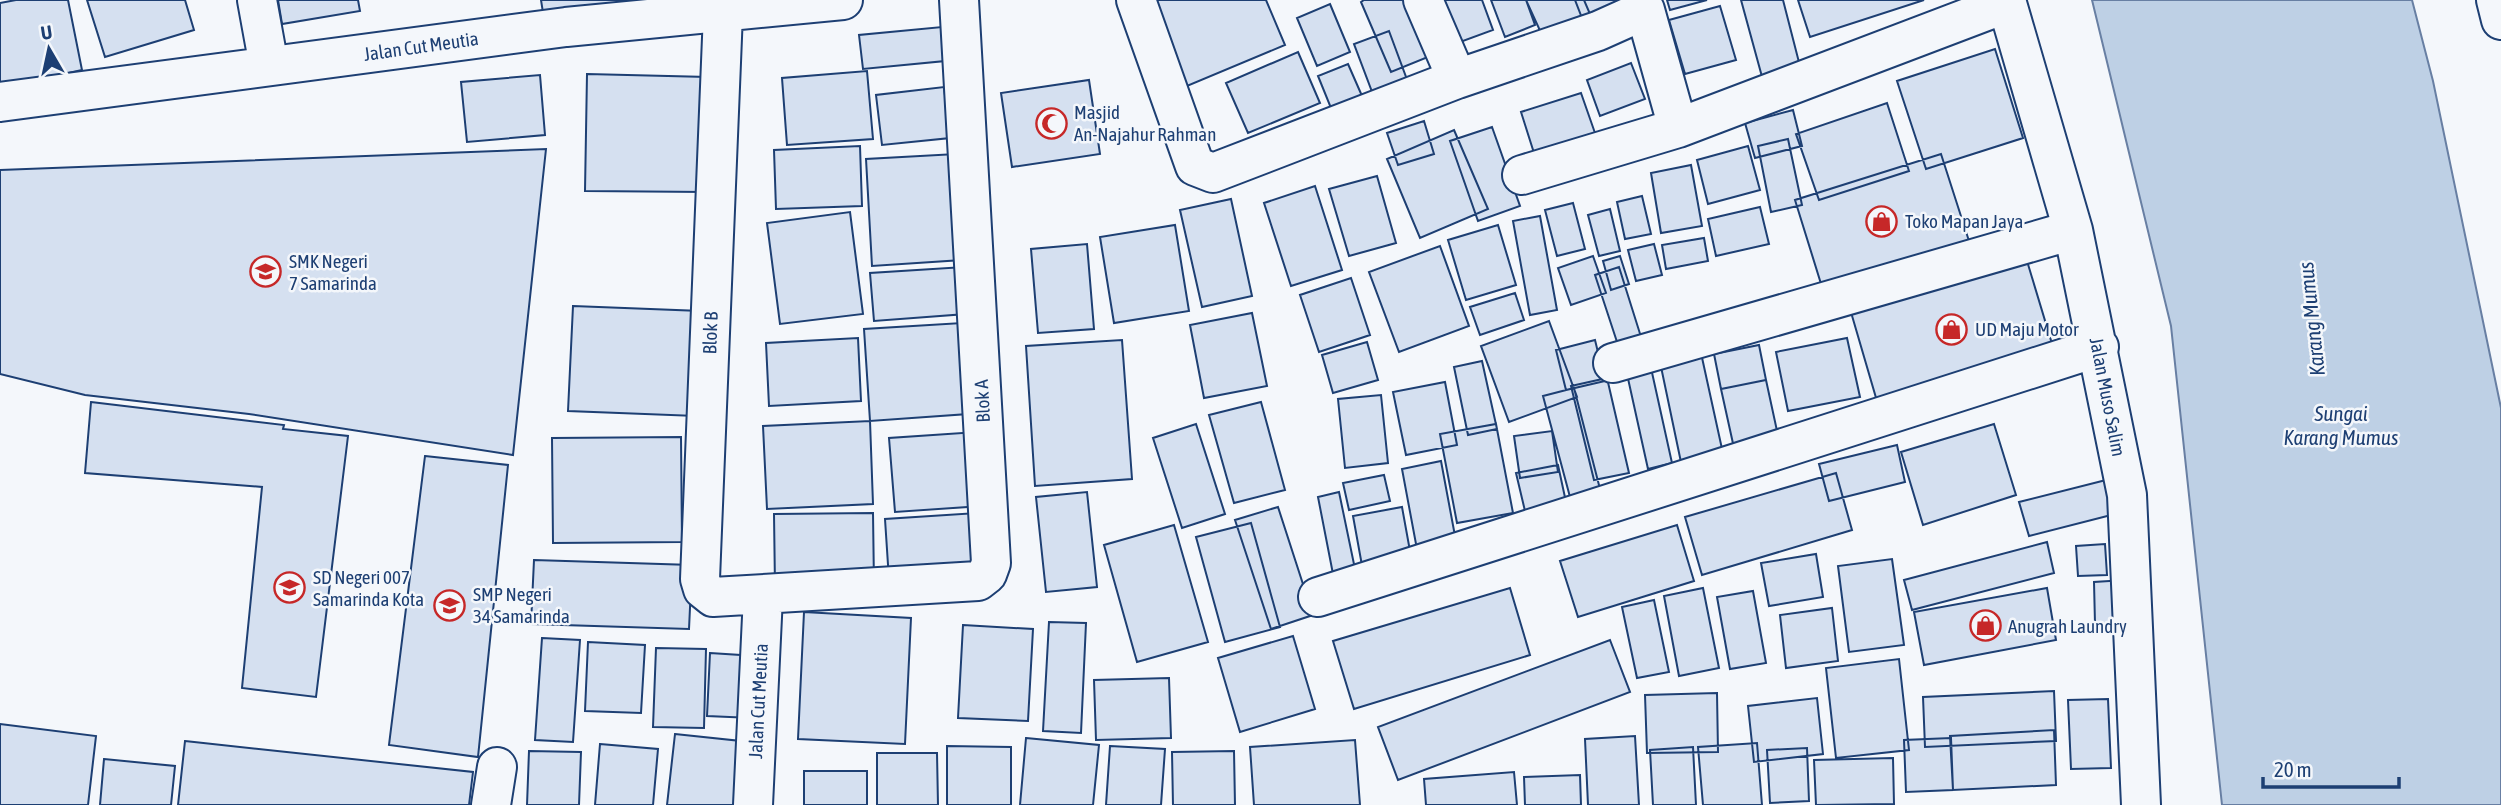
<svg xmlns="http://www.w3.org/2000/svg" width="2501" height="805" font-family="'Asap Condensed',sans-serif">
	<rect width="100%" height="100%" fill="#f4f7fb"/>
	<path fill="#bed0e5" stroke="#687fa3" stroke-width="2" d="M2092,0H2412L2433,81L2501,408V805H2222L2171,326Z"/>
	<path fill="#d5e0f0" stroke="#1d3f73" stroke-width="2" d="M16,0H68L82,70L0,88V3Z
		M87,0H185L194,30L105,57Z
		M278,0H358L360,11L282,24Z
		M541,0H647L544,19Z
		M1150,0H1266L1285,45L1187,86Z
		M1364,0H1404L1428,57L1391,72L1361,2Z
		M1435,0H1482L1493,30L1452,45Z
		M1491,0H1526L1535,25L1505,37Z
		M1526,0H1584L1590,14L1542,35Z
		M1575,0H1627L1582,18Z
		M1667,0H1707L1670,10Z
		M1741,0H1783L1802,74L1764,84Z
		M1798,0H1924L1810,37Z
		M1330,4L1350,52L1317,66L1297,18Z
		M1720,6L1736,60L1685,74L1669,20Z
		M942,27L945,61L863,69L859,35Z
		M1389,31L1409,85L1374,97L1354,44Z
		M1995,49L2023,138L1926,169L1897,81Z
		M1298,52L1320,103L1248,133L1226,83Z
		M1631,63L1645,99L1600,116L1587,80Z
		M1348,64L1366,105L1335,118L1318,76Z
		M867,71L873,139L787,145L782,78Z
		M587,74L708,77L706,192L585,191Z
		M540,75L545,135L467,142L461,82Z
		M1089,80L1100,154L1012,167L1001,93Z
		M944,87L950,138L882,145L876,95Z
		M1581,93L1595,133L1534,153L1521,112Z
		M1887,103L1909,171L1819,200L1796,134Z
		M1793,110L1802,146L1755,158L1745,123Z
		M1424,121L1434,154L1398,165L1387,133Z
		M1492,127L1520,206L1478,221L1450,141Z
		M1454,130L1488,209L1420,238L1387,159Z
		M1788,139L1802,205L1771,212L1758,146Z
		M860,146L862,206L776,209L774,150Z
		M1748,146L1760,190L1708,204L1697,160Z
		M546,149L513,455L249,414L85,395L0,374V170Z
		M956,154L962,260L872,266L866,159Z
		M1941,154L1969,241L1822,287L1795,200Z
		M1691,165L1702,226L1661,233L1651,173Z
		M1377,176L1396,243L1349,256L1329,189Z
		M1315,186L1342,270L1291,286L1264,203Z
		M1642,196L1651,234L1625,239L1617,202Z
		M1231,199L1252,296L1202,307L1180,210Z
		M1573,203L1585,249L1557,256L1545,210Z
		M1760,207L1769,244L1716,256L1708,219Z
		M1610,209L1620,251L1599,256L1588,215Z
		M850,212L863,314L780,324L767,223Z
		M1540,216L1557,310L1530,315L1513,221Z
		M1175,225L1189,311L1114,323L1100,237Z
		M1498,225L1516,285L1466,300L1448,240Z
		M1704,238L1708,261L1666,269L1662,245Z
		M1087,244L1094,329L1038,333L1031,249Z
		M1654,244L1662,275L1636,281L1628,250Z
		M1440,246L1469,326L1399,352L1369,272Z
		M2024,251L2056,357L1879,408L1848,302Z
		M1593,256L1606,293L1571,305L1558,268Z
		M1620,256L1629,284L1611,290L1603,261Z
		M964,267L966,314L874,321L870,273Z
		M1619,267L1642,340L1619,348L1595,275Z
		M1351,278L1370,335L1319,352L1300,295Z
		M1515,293L1524,320L1480,335L1470,307Z
		M573,306L701,311L696,416L568,411Z
		M1252,313L1267,386L1204,398L1190,325Z
		M1549,321L1577,397L1509,422L1481,346Z
		M962,323L968,414L870,421L864,329Z
		M858,338L861,401L769,406L766,343Z
		M1847,338L1860,397L1788,411L1776,352Z
		M1122,340L1132,479L1035,486L1026,346Z
		M1595,340L1605,381L1566,390L1556,350Z
		M1367,342L1378,380L1333,393L1322,355Z
		M1759,345L1766,380L1721,389L1714,354Z
		M1701,353L1724,458L1682,467L1660,362Z
		M1482,361L1497,429L1468,435L1454,367Z
		M1651,368L1672,463L1648,469L1627,374Z
		M1607,378L1629,473L1594,480L1571,386Z
		M1766,380L1779,440L1734,448L1721,389Z
		M1445,382L1457,445L1406,455L1393,392Z
		M1574,388L1600,489L1570,497L1543,396Z
		M1381,395L1388,463L1345,468L1338,399Z
		M91,402L284,425L283,429L348,436L316,697L242,688L262,487L85,473Z
		M1261,402L1285,490L1234,503L1209,415Z
		M870,421L873,504L767,509L763,426Z
		M1196,424L1225,514L1182,528L1153,438Z
		M1496,424L1513,513L1457,523L1440,434Z
		M1994,424L2016,495L1923,525L1901,452Z
		M1552,431L1558,472L1520,478L1514,436Z
		M977,432L982,506L895,512L889,438Z
		M681,437L682,542L553,543L552,438Z
		M1897,445L1905,482L1829,501L1819,464Z
		M425,456L508,465L478,757L389,745Z
		M1441,461L1458,552L1419,560L1402,469Z
		M1558,465L1566,502L1525,511L1516,473Z
		M1836,473L1852,530L1702,575L1685,517Z
		M1384,475L1390,501L1349,510L1343,483Z
		M2110,479L2119,513L2029,536L2019,502Z
		M1087,492L1097,587L1046,592L1036,497Z
		M1339,492L1355,569L1333,574L1318,497Z
		M1278,507L1313,615L1271,629L1235,520Z
		M1402,507L1412,562L1363,571L1353,516Z
		M873,513L874,585L775,587L774,514Z
		M977,513L981,574L889,580L885,519Z
		M1251,523L1280,627L1225,642L1196,537Z
		M1174,525L1208,642L1137,662L1104,545Z
		M1677,525L1694,581L1578,617L1560,561Z
		M2047,542L2054,573L1912,610L1904,580Z
		M2105,544L2107,575L2078,576L2076,546Z
		M1816,554L1823,597L1769,606L1761,563Z
		M1892,559L1904,645L1849,652L1838,566Z
		M534,560L692,565L689,629L531,624Z
		M2125,580L2126,623L2095,624L2094,582Z
		M1510,588L1530,655L1354,709L1333,641Z
		M1703,588L1719,668L1679,676L1664,596Z
		M2047,588L2056,640L1924,665L1914,612Z
		M1753,591L1766,663L1730,669L1717,597Z
		M1654,600L1669,672L1637,678L1622,607Z
		M1832,608L1838,661L1786,668L1780,615Z
		M804,612L911,618L905,744L798,739Z
		M1049,622L1086,623L1081,733L1043,731Z
		M963,625L1033,629L1028,721L958,718Z
		M1293,636L1315,709L1240,732L1218,658Z
		M542,638L580,640L573,742L535,740Z
		M1610,640L1630,692L1398,780L1378,727Z
		M588,642L645,645L641,713L585,711Z
		M656,648L706,649L704,728L653,727Z
		M710,653L756,656L752,718L707,716Z
		M1899,659L1909,750L1836,758L1826,668Z
		M1169,678L1171,738L1096,740L1094,680Z
		M2054,691L2056,741L1925,747L1923,697Z
		M1717,693L1718,752L1647,753L1645,695Z
		M1817,698L1823,754L1754,762L1748,706Z
		M2108,699L2111,768L2071,769L2068,700Z
		M0,724L96,736L88,805H0Z
		M2054,730L2056,785L1953,790L1950,736Z
		M675,734L750,742L743,805H667Z
		M1635,736L1639,805H1588L1585,739Z
		M1026,738L1099,745L1093,805H1020Z
		M1951,738L1953,790L1906,792L1904,740Z
		M1355,740L1360,805H1254L1250,747Z
		M185,741L473,772L469,805H178Z
		M1757,743L1762,805H1703L1698,747Z
		M600,744L658,749L653,805H595Z
		M947,746L1011,747V805H947Z
		M1110,746L1165,749L1161,805H1106Z
		M1693,747L1696,805H1653L1650,750Z
		M1807,748L1809,801L1770,803L1767,750Z
		M529,751L581,752L579,805H527Z
		M1234,751L1235,805H1173L1172,752Z
		M877,753H937L938,805H877Z
		M1893,758L1894,804L1816,805L1814,760Z
		M104,759L175,766L171,805H100Z
		M804,771H867V805H804Z
		M1514,772L1517,805H1426L1424,779Z
		M1580,775L1581,805H1525L1524,777Z"/>
	<g fill="none" stroke-linecap="round" stroke-linejoin="round">
		<defs>
			<path id="minor" d="M257,0L269,66
				M1136,0L1195,166L1213,173L1457,79L1598,31L1645,10L1678,128
				M1423,0L1457,79
				M2006,0L2073,230L2127,495L2141,805
				M2496,0L2501,20
				M723,13L700,579L703,589L713,597L978,581L987,574L991,563L959,0
				M0,102L566,27L843,0
				M1522,175L1678,128L2007,3
				M1613,363L2073,230
				M1318,597L2099,347
				M491,805L497,767
				M753,805L763,596"/>
		</defs>
		<use href="#minor" stroke="#1d3f73" stroke-width="42"/>
		<use href="#minor" stroke="#f4f7fb" stroke-width="38"/>
	</g>
	<defs>
		<symbol id="mosque-ring" viewBox="-11 -11 22 22"><circle r="9.5" fill="#f4f7fb" stroke="#c62828" stroke-width="1.5"/><path d="M3.5-4.9A6 6 0 1 0 3.5 4.9A5 5 0 1 1 3.5-4.9Z" fill="#c62828"/></symbol>
		<symbol id="shop-ring" viewBox="-11 -11 22 22"><circle r="9.5" fill="#f4f7fb" stroke="#c62828" stroke-width="1.5"/><path d="M-5-2.5h2.3a2.7 3.5 0 0 1 5.4 0H5L5.5 6h-11ZM-1.5-2.5h3a1.5 2.3 0 0 0-3 0Z" fill="#c62828"/></symbol>
		<symbol id="school-ring" viewBox="-11 -11 22 22"><circle r="9.5" fill="#f4f7fb" stroke="#c62828" stroke-width="1.5"/><path d="M0-5L7-2L0 1L-7-2ZM-4 1L0 2.5L4 1V4Q0 6-4 4Z" fill="#c62828"/></symbol>
	</defs>
	<g fill-rule="evenodd">
		<use href="#mosque-ring" x="1034" y="106" width="35" height="35"/>
		<use href="#shop-ring" x="1864" y="204" width="35" height="35"/>
		<use href="#school-ring" x="248" y="254" width="35" height="35"/>
		<use href="#shop-ring" x="1934" y="312" width="35" height="35"/>
		<use href="#school-ring" x="272" y="570" width="35" height="35"/>
		<use href="#school-ring" x="432" y="588" width="35" height="35"/>
		<use href="#shop-ring" x="1968" y="608" width="35" height="35"/>
	</g>
	<g text-anchor="middle" dominant-baseline="central" stroke-width="5" stroke-linejoin="round" paint-order="stroke">
		<g font-size="19" fill="#1d3f73" stroke="#f4f7fb">
			<text transform="translate(421 46) rotate(-8)">Jalan Cut Meutia</text>
			<text transform="translate(710 333) rotate(-88)">Blok B</text>
			<text transform="translate(2108 397) rotate(79)">Jalan Muso Salim</text>
			<text transform="translate(982 401) rotate(-93)">Blok A</text>
			<text transform="translate(758 701) rotate(-87)">Jalan Cut Meutia</text>
		</g>
		<g font-size="19" fill="#1d3f73" stroke="#f4f7fb" text-anchor="start">
			<text x="1074" y="112">Masjid<tspan x="1074" dy="22">An-Najahur Rahman</tspan></text>
			<text x="1905" y="221">Toko Mapan Jaya</text>
			<text x="289" y="261">SMK Negeri<tspan x="289" dy="22">7 Samarinda</tspan></text>
			<text x="1975" y="329">UD Maju Motor</text>
			<text x="313" y="577">SD Negeri 007<tspan x="313" dy="22">Samarinda Kota</tspan></text>
			<text x="473" y="594">SMP Negeri<tspan x="473" dy="22">34 Samarinda</tspan></text>
			<text x="2008" y="626">Anugrah Laundry</text>
		</g>
		<g font-size="21" font-style="italic" fill="#1d3f73" stroke="#f4f7fb">
			<text transform="translate(2311 319) rotate(-96)">Karang Mumus</text>
			<text x="2341" y="413">Sungai<tspan x="2341" dy="24">Karang Mumus</tspan></text>
		</g>
	</g>
	<g transform="translate(49 49) rotate(351)" stroke="#f4f7fb" stroke-width="5" paint-order="stroke">
	<path d="M0-5L12 26L0 18L-12 26Z" fill="#1d3f73"/>
	<text y="-10" font-size="19" font-weight="bold" text-anchor="middle" fill="#1d3f73">U</text>
	</g>
	<path d="M2263 777v10h136v-10" fill="none" stroke="#1d3f73" stroke-width="3.5"/>
	<text x="2274" y="777" font-size="21" fill="#1d3f73" stroke="#f4f7fb" stroke-width="5" paint-order="stroke">20 m</text>
</svg>
